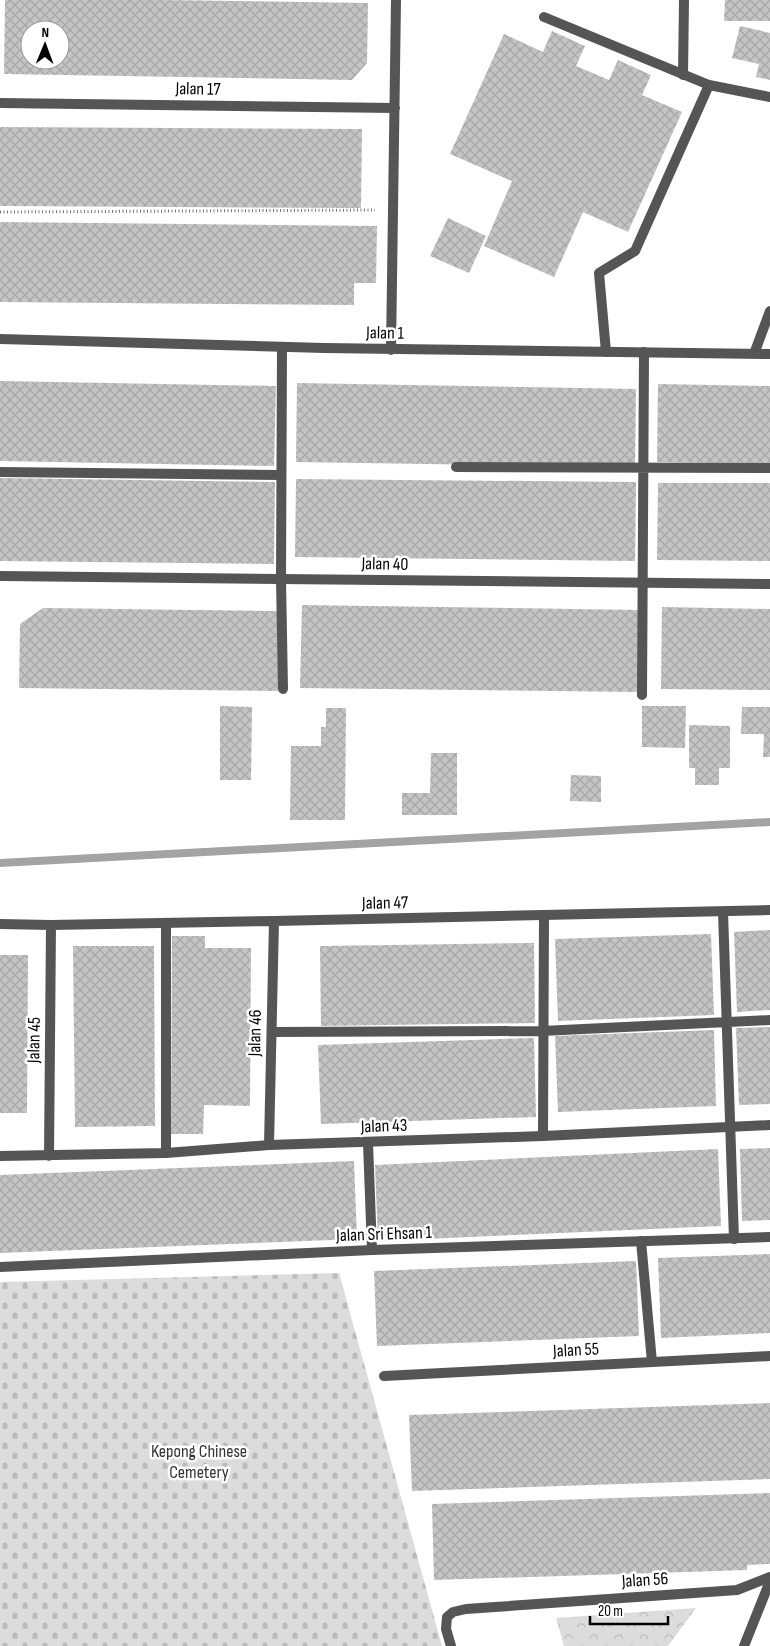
<svg xmlns="http://www.w3.org/2000/svg" width="770" height="1646" font-family="'Sofia Sans Condensed',sans-serif">
	<defs>
		<pattern id="forest-crowns" width="20" height="18" patternUnits="userSpaceOnUse" patternTransform="scale(1.25)"><rect width="20" height="18" fill="#dcdcdc"/><path d="M2 6a3 3 0 1 1 6 0M12 15a3 3 0 1 1 6 0" fill="none" stroke="#bbb"/></pattern>
		<pattern id="cemetery-stones" width="16" height="16" patternUnits="userSpaceOnUse" patternTransform="scale(1.25)"><rect width="16" height="16" fill="#dcdcdc"/><path d="M2 7V4a2 2 0 0 1 4 0v3zM10 15v-3a2 2 0 0 1 4 0v3z" fill="#bbb"/></pattern>
		<pattern id="building-cross-hatch" width="8" height="8" patternUnits="userSpaceOnUse" patternTransform="scale(1.25)"><rect width="8" height="8" fill="#c4c4c4"/><path d="M0 0l8 8M0 8l8-8" fill="none" stroke="#a7a7a7"/></pattern>
	</defs>
	<rect width="100%" height="100%" fill="#fff"/>
	<path fill="url(#forest-crowns)" d="M696,1608L668,1646H564L556,1618Z"/>
	<path fill="url(#cemetery-stones)" d="M339,1273L442,1646H0V1282Z"/>
	<g fill="none" stroke-linecap="round" stroke-linejoin="round">
		<path stroke="#a3a3a3" stroke-width="8" d="M0,863L770,822"/>
	</g>
	<path fill="url(#building-cross-hatch)" fill-rule="evenodd" d="M5,0H163L368,3L367,63L352,80L4,74ZM30,30H60V60H30Z
		M725,0H770V21H724Z
		M740,26L770,33V80L756,77L759,64L732,58Z
		M552,31L585,46L576,66L609,80L618,60L651,75L642,95L682,112L628,232L583,212L554,277L484,246L512,181L450,154L504,34L543,52Z
		M0,127L362,129L361,208L0,206Z
		M448,218L486,236L469,273L430,256Z
		M0,222L377,226L376,283H354V305L0,302Z
		M0,381L276,386L274,466L0,461Z
		M297,383L636,389L635,467L296,462Z
		M658,384L770,386V464L657,462Z
		M0,478L275,482L274,564L0,561Z
		M296,479L636,482L635,561L295,557Z
		M658,483H770V561L657,560Z
		M302,605L641,610L640,692L300,688Z
		M662,607L770,609V690L661,689Z
		M43,608L280,611L278,691L19,688L20,624Z
		M220,706L252,707L251,780H220Z
		M642,706H686L685,748L642,747Z
		M742,707H770V757H763L764,734H741Z
		M326,708H346L345,820H290L291,746H321V727H326Z
		M689,725L730,726V768H719V785H695V768H689Z
		M431,753H457V815H402V793H430Z
		M571,775L601,776V802L570,801Z
		M770,930V1010L737,1012L734,932Z
		M711,934L714,1015L558,1021L555,939Z
		M172,936H205V948H251L250,1106L204,1105L203,1134H171Z
		M534,943L535,1023L321,1026L320,946Z
		M73,946H154L155,1126L75,1127Z
		M0,955H28L27,1113H0Z
		M770,1027V1104L739,1105L736,1028Z
		M714,1030L716,1106L558,1112L555,1036Z
		M534,1038L536,1117L321,1124L318,1045Z
		M770,1148V1220L742,1221L740,1149Z
		M718,1149L721,1226L378,1241L375,1165Z
		M354,1161L357,1239L0,1253V1175Z
		M770,1254V1333L661,1338L658,1258Z
		M636,1261L639,1336L377,1346L374,1271Z
		M770,1403V1479L412,1491L409,1415Z
		M770,1493V1564L747,1565V1570L434,1580L432,1504Z"/>
	<g fill="none" stroke-linecap="round" stroke-linejoin="round">
		<path stroke="#777" stroke-width="3" stroke-dasharray="1 2.5" stroke-linecap="butt" d="M0,212L375,210"/>
		<path stroke="#555" stroke-width="10" d="M544,17L709,85L770,97
			M683,75L684,0
			M282,347L281,579L283,689
			M606,352L599,273L635,251L709,85
			M456,467L770,468
			M0,472L281,475
			M642,695L644,352
			M723,912L734,1239
			M272,1032L542,1031L770,1020
			M543,1136L544,915
			M368,1143L372,1250
			M166,1153V923
			M641,1241L652,1362"/>
		<path stroke="#555" stroke-width="10" d="M0,103L395,108
			M0,339L324,348L770,354
			M391,350L396,0
			M754,354L770,311
			M0,576L770,584
			M0,924L51,925L274,921L770,910
			M269,1145L274,921
			M0,1156L166,1153L269,1145L543,1136L770,1125
			M49,1156L51,925
			M0,1267L372,1250L770,1237
			M384,1376L770,1356
			M451,1646L446,1629L447,1617L453,1612L466,1609L737,1590L770,1577
			M744,1646L770,1581"/>
	</g>
	<g text-anchor="middle" dominant-baseline="central" stroke-width="5" stroke-linejoin="round" paint-order="stroke">
		<g font-size="18" fill="#000" stroke="#fff">
			<text transform="translate(198 89) rotate(1)">Jalan 17</text>
			<text transform="translate(385 333) rotate(1)">Jalan 1</text>
			<text transform="translate(385 564) rotate(1)">Jalan 40</text>
			<text transform="translate(385 903) rotate(-1)">Jalan 47</text>
			<text transform="translate(255 1033) rotate(-89)">Jalan 46</text>
			<text transform="translate(34 1040) rotate(-89)">Jalan 45</text>
			<text transform="translate(384 1126) rotate(-2)">Jalan 43</text>
			<text transform="translate(384 1234) rotate(-2)">Jalan Sri Ehsan 1</text>
			<text transform="translate(576 1350) rotate(-3)">Jalan 55</text>
			<text transform="translate(645 1580) rotate(-4)">Jalan 56</text>
		</g>
		<g font-size="18" fill="#333" stroke="#fff">
			<text x="199" y="1451">Kepong Chinese<tspan x="199" dy="21">Cemetery</tspan></text>
		</g>
	</g>
	<g transform="translate(45 45) rotate(1)"><circle r="24" fill="#ffffff" stroke="#999999"/>
	<path d="M0-4L9 19L0 12L-9 19Z" fill="#000000"/>
	<text y="-8" font-size="14" font-weight="bold" text-anchor="middle" fill="#000000">N</text>
	</g>
	<path d="M590 1616v8h78v-8" fill="none" stroke="#000000" stroke-width="2.5"/>
	<text x="598" y="1616" font-size="15" fill="#000000" stroke="#ffffff" stroke-width="4" paint-order="stroke">20 m</text>
</svg>
